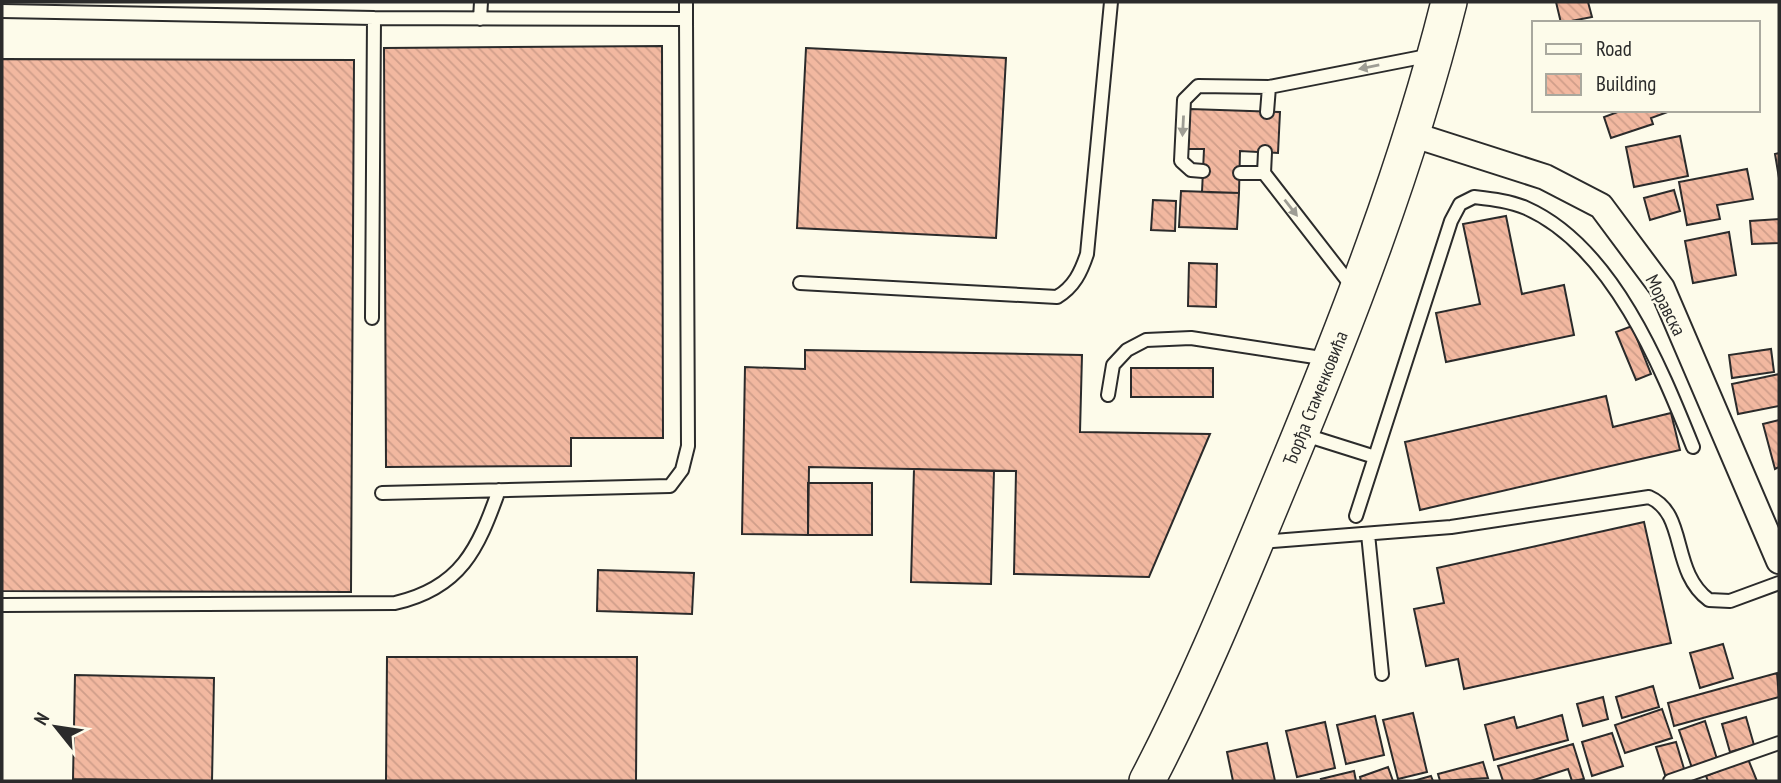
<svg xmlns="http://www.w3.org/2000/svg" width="1781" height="783" font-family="'PT Sans Narrow',sans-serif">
	<defs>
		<pattern id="building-back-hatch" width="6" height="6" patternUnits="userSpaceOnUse" patternTransform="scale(1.75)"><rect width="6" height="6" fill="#f2b8a0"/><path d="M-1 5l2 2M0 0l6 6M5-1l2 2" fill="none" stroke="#d09e8a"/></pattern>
	</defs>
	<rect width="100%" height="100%" fill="#fdfbea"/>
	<path fill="url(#building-back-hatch)" stroke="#2b2b2b" stroke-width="2" d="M1556,2H1588L1592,17L1561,23Z
		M662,46L663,438H571V466L386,467L384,48Z
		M806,48L1006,58L996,238L797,228Z
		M2,59L354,60L351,592L2,591Z
		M1190,109L1280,112L1278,153L1240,151L1239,193L1202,192L1204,149H1188Z
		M1623,110H1673L1651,118L1653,124L1611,138L1604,117Z
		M1680,136L1688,176L1634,187L1626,147Z
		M1779,153V178L1775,154Z
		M1747,169L1753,199L1717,205L1720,219L1687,225L1679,182Z
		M1674,190L1680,211L1650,220L1644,198Z
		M1181,191L1239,193L1237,229L1179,227Z
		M1153,200L1176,201L1175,231L1151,230Z
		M1506,216L1522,294L1564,285L1574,335L1446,362L1436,313L1480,304L1463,224Z
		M1779,219V243L1752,244L1750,221Z
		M1729,232L1736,275L1693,283L1685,241Z
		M1189,263L1217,264L1216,307L1188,306Z
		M1632,326L1651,374L1636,380L1616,332Z
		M1771,349L1774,372L1732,378L1729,355Z
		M805,350L1082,355L1080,432L1210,434L1149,577L1014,574L1016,471L809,467L808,535L742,534L745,367L805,369Z
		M1131,368H1213V397H1131Z
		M1779,374V406L1738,414L1732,384Z
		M1606,396L1613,427L1671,413L1680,450L1420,510L1405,442Z
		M1779,420V467L1775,469L1763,424Z
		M914,469L994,471L991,584L911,582Z
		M808,483H872V535H808Z
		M1644,522L1671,643L1464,689L1458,659L1426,666L1414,609L1444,603L1437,568Z
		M598,570L694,573L692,614L597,611Z
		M1723,644L1733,678L1700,688L1690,653Z
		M387,657H637L636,781H386Z
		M1777,673L1779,697L1674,726L1668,703Z
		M75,675L214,678L212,781L73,779Z
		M1653,686L1659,707L1622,718L1616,697Z
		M1603,697L1608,719L1583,726L1577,704Z
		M1662,709L1672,738L1625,753L1615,725Z
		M1413,713L1427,772L1398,779L1383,720Z
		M1562,715L1568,740L1494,760L1485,725L1514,717L1517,728Z
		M1375,716L1384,755L1346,764L1337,725Z
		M1746,717L1754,745L1730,752L1722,724Z
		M1705,721L1717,759L1692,768L1679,730Z
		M1325,722L1335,768L1297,777L1286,731Z
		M1612,733L1623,766L1592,776L1582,742Z
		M1676,742L1685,772L1666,778L1656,747Z
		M1267,743L1275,781H1233L1227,752Z
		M1573,744L1584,779L1572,781L1568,769L1531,781H1503L1498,766Z
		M1748,759L1757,781H1708L1706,776Z
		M1483,762L1488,778L1440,781L1438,774Z
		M1388,767L1393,781H1361L1360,777Z
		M1354,771L1356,781H1322L1321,779Z
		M1431,776L1433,781H1413Z"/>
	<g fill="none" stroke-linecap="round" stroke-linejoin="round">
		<defs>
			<path id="lane" d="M2,11L374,18
				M480,19L481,2
				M1267,112L1269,87
				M1203,171L1191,170L1181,161L1184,100L1198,86L1269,87L1432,55
				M1240,173H1264L1354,289
				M1264,173L1265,152
				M800,283L1057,297C1074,287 1081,272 1087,254L1111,2
				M372,318L374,18L686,19V2
				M1108,395L1113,365L1127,350L1146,340L1191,338L1328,359
				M1302,434L1375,457
				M382,493L670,486L682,470L688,446L686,19
				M1356,516L1451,221L1460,204L1474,197C1491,199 1510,201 1526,208C1612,246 1660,365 1693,447
				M1368,534L1382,674
				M1260,542L1451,527L1649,497C1688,514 1670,571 1709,600L1730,601L1779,583
				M2,605L395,603C461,588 478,549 499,490
				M1670,781L1779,743"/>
			<path id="street" d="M1411,134L1545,177L1601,206L1662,288L1779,561"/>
			<path id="secondary" d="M1147,781C1198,684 1239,582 1281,481C1346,325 1408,166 1449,2"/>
		</defs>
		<use href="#lane" stroke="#2b2b2b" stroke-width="16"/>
		<use href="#street" stroke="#2b2b2b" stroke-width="28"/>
		<use href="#secondary" stroke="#2b2b2b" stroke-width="38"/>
		<use href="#lane" stroke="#fdfbea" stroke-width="12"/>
		<use href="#street" stroke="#fdfbea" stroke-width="24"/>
		<use href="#secondary" stroke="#fdfbea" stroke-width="35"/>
	</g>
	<defs><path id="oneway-solid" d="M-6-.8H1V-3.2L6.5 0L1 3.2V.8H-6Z" transform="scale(1.75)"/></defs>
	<g fill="#9e9d94">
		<use href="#oneway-solid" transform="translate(1369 67) rotate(169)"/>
		<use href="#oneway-solid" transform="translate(1183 126) rotate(93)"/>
		<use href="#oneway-solid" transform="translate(1291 208) rotate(52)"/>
	</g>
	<g text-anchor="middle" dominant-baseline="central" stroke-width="5" stroke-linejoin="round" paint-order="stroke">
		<g font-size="19" fill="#2b2b2b" stroke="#fdfbea">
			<text transform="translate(1666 305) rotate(63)">Моравска</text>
			<text transform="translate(1315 398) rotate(-68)">Ђорђа Стаменковића</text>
		</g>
	</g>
	<rect width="1781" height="783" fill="none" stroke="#2b2b2b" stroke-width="7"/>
	<rect x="1532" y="21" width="228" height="91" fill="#fdfbea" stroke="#a9a89e" stroke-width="2"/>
	<rect x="1546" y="44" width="35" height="10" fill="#fdfbea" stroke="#a9a89e" stroke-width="2"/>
	<text x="1596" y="56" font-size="21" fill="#2b2b2b">Road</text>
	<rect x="1546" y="74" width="35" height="21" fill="url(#building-back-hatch)" stroke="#a9a89e" stroke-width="2"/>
	<text x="1596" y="91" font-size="21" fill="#2b2b2b">Building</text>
	<g transform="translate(56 727) rotate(300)" stroke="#fdfbea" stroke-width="5" paint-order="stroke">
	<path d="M0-5L12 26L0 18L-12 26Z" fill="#2b2b2b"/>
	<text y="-10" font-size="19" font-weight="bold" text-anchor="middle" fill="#2b2b2b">N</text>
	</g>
</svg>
